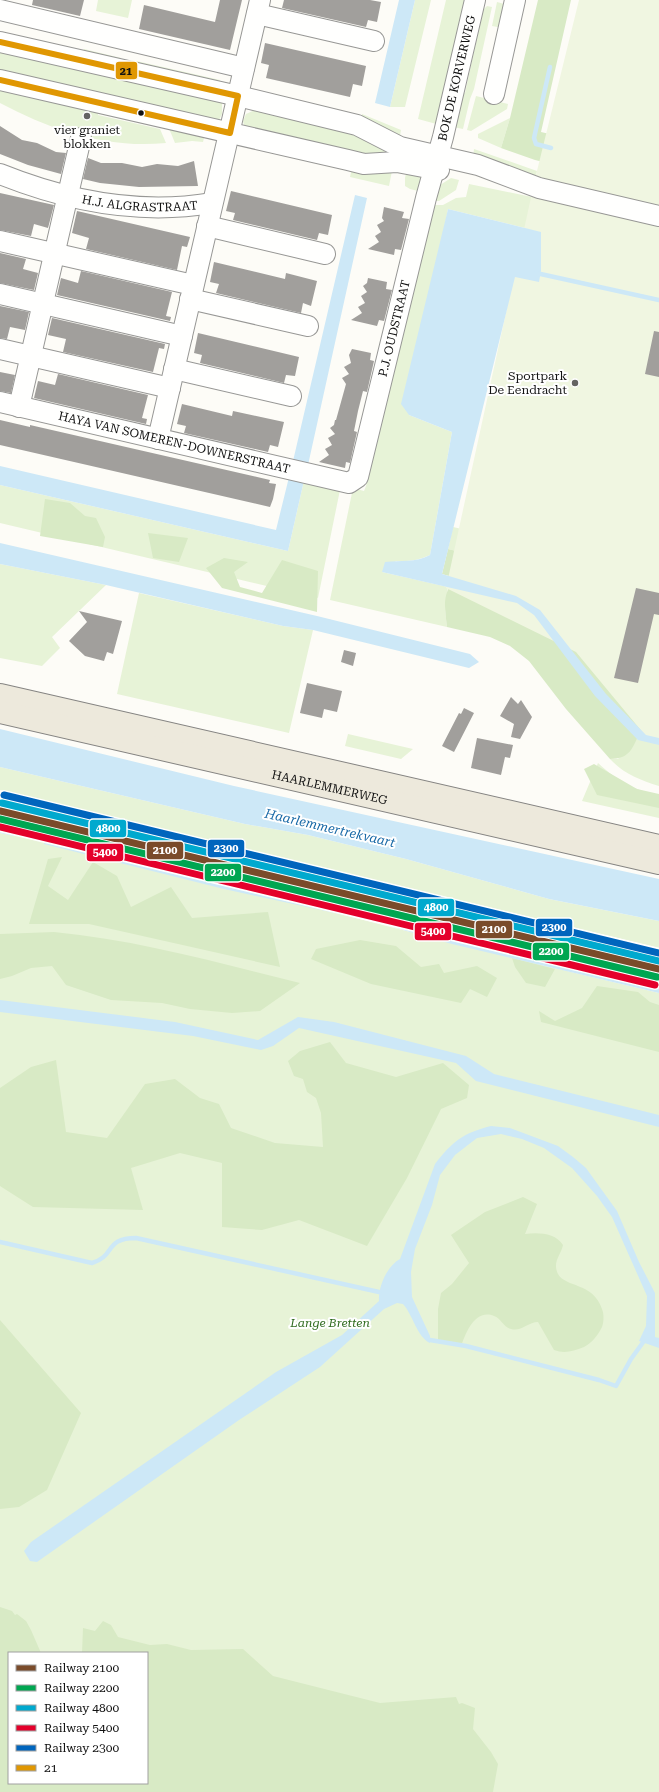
<svg xmlns="http://www.w3.org/2000/svg" width="659" height="1792" font-family="'Roboto Serif',serif">
	<rect width="100%" height="100%" fill="#fdfcf7"/>
	<path fill="#e7f3d7" fill-rule="evenodd" d="M98,0H132L128,18L96,11Z
		M415,0H431L405,107H390Z
		M446,0H466L440,125L418,119Z
		M497,2L508,5L503,28L492,26Z
		M487,6L492,7L474,89L470,99L463,129L453,127L460,92L465,93L483,10Z
		M0,49L216,99L222,103V114L219,120L0,75Z
		M84,49L121,58L119,64L82,55Z
		M132,60L220,80L217,89L131,66Z
		M0,86L99,109L98,115L160,129L166,143C107,149 51,130 0,103Z
		M476,96L508,104L507,109L471,131L467,130Z
		M257,109L360,133L396,151L367,160L245,129L243,121L246,114Z
		M362,114L401,130L399,142L361,123Z
		M510,118L501,148L478,138V134Z
		M168,126L205,134L203,142L192,141L175,143Z
		M474,149L537,171L535,179L473,158Z
		M393,166L389,186L350,177L352,168Z
		M407,169L420,171L424,179L422,192L410,189L405,186V178Z
		M451,178L459,180L456,190L439,201H431L434,189Z
		M469,184L566,204L641,596L448,549L453,527L475,532L541,232L448,209L409,415L452,432L430,555C419,560 409,562 396,561L382,572L448,587L445,610L447,627L330,600L353,488L364,491L366,486L430,205H443L456,198L466,197Z
		M305,476L341,485L318,598L0,523V485L288,551Z
		M0,564L106,585L52,637L60,648L42,666L0,658Z
		M139,593L283,626L313,630L289,733L117,694Z
		M640,731L659,742V786C640,780 624,774 610,759H618Z
		M348,734L413,749L401,759L345,746Z
		M598,763C621,784 629,787 659,796V818L582,801Z
		M0,767L245,824L308,835L406,859L549,899L659,921V948L0,790Z
		M0,818L148,855L659,976V986L45,838C250,890 453,945 659,993V1792H0V833L14,836L17,830L0,826ZM9,1653H147V1783H9Z"/>
	<path fill="#d8eac5" d="M538,0H571L541,132L659,159V190L535,160L501,148L510,118Z
		M45,499L70,503L85,516L96,518L105,537L103,547L40,536Z
		M148,533L188,538L179,562L153,558Z
		M448,549L634,594L646,735L640,731C633,748 630,759 610,759L566,709L529,661L510,646L490,637L447,627C445,608 441,594 456,578L442,574Z
		M224,558L248,562L234,572L240,587L262,593L282,560L318,571L317,612L222,588L206,568Z
		M594,764L637,789L659,794V808L597,795L584,769Z
		M62,857L48,886L68,900L93,862L117,876L131,907L171,887L192,918L268,912L280,967L89,924H29L48,859Z
		M54,932C138,940 219,963 300,983L260,1011L232,1013L190,1009L162,1003L111,1000L66,985L52,966L31,968L12,976L0,979V934Z
		M360,940L396,946L421,967L439,964L444,973L477,966L497,978L487,997L470,989L461,1003L371,984L311,959L316,949Z
		M512,958L555,969L545,987L526,983L515,967Z
		M597,986L638,992L650,1002L659,1005V1052L541,1022L539,1011L555,1021L582,1008Z
		M330,1042L346,1063L396,1077L443,1063L469,1085L467,1098L441,1109L407,1178L367,1246L299,1220L262,1230L222,1227V1163L180,1153L131,1168L143,1210L33,1207L0,1186V1088L31,1067L56,1060L66,1132L107,1138L145,1084L175,1079L200,1098L219,1104L231,1128L275,1143L323,1147L321,1113L316,1098L307,1092L303,1079L294,1076L288,1061L300,1051Z
		M523,1197L537,1204L525,1234C538,1232 556,1233 563,1245C561,1255 552,1262 558,1274C566,1288 593,1282 602,1309C604,1314 604,1321 602,1327C598,1335 592,1343 584,1347C573,1351 565,1354 554,1350L538,1322C528,1322 521,1332 511,1329C503,1327 501,1318 494,1316C475,1308 465,1334 461,1347L438,1341V1309L441,1293L452,1284L469,1263L451,1235L485,1212Z
		M0,1320L81,1413L47,1490L19,1507L0,1509Z
		M0,1607L12,1611L15,1615L17,1614L26,1621L31,1630L41,1653H9V1783H147V1653H82L83,1628L95,1631L103,1621L111,1625L118,1637L150,1645L167,1644L191,1650L243,1649L273,1676L380,1703L456,1697L459,1704L462,1703L475,1708L473,1729L491,1752L498,1764L493,1792H0Z"/>
	<path fill="#f0f6e1" d="M579,0H659V742L649,740L576,652L446,588L535,179Z"/>
	<path fill="#cde8f7" d="M399,0H415L390,107L375,103Z
		M355,195L367,198L308,465L293,461Z
		M448,209L541,232V271L539,282L515,277L442,574L516,596L540,610L606,694L646,735L659,738V745L638,740L595,696L534,615L517,603L382,572L385,562C401,560 415,563 430,555L452,432L409,415L401,404Z
		M0,466L276,530L290,473L305,476L288,551L0,485Z
		M0,543L317,616L470,654L479,662L469,668L313,630L283,626L106,585L0,564Z
		M0,729L234,786L659,879V921L549,899L406,859L308,835L245,824L0,767Z
		M0,826L17,830L14,836L0,833Z
		M45,838L659,986V993L452,944L372,921L224,889L44,844Z
		M0,1000L175,1022L258,1040L298,1017L334,1022L466,1056L494,1074L659,1115V1127L476,1081L456,1063L299,1028L273,1046L261,1050L193,1036L0,1012Z
		M491,1126L510,1128L558,1146L573,1157L586,1168L617,1211L639,1262L655,1293V1337L659,1338V1348L639,1341L646,1326L647,1296L612,1217L597,1196L572,1168L544,1148L522,1139L501,1134L477,1138L455,1155L440,1175L432,1205L415,1249L411,1272L412,1297L430,1336V1343C417,1337 413,1315 403,1304L397,1303L384,1309L320,1367L239,1420L37,1562L30,1561L24,1551L31,1542L276,1372L342,1335L379,1301C378,1287 387,1266 400,1259L435,1164C453,1141 463,1133 491,1126Z"/>
	<g fill="none" stroke-linecap="round" stroke-linejoin="round">
		<path stroke="#cde8f7" stroke-width="4.5" d="M550,67L534,138L536,144L551,148
			M536,273L659,300
			M0,1242L92,1263C116,1256 104,1238 136,1238L379,1292
			M430,1340L466,1346L599,1380L616,1386L631,1359L644,1341"/>
	</g>
	<path fill="#a19f9c" d="M33,0H84L80,16L32,5Z
		M220,0H242L230,50L139,29L144,5L215,22Z
		M284,0H370L381,2L377,22L368,20L366,27L282,8Z
		M265,43L366,66L362,86L353,84L350,97L266,78L269,65L261,63Z
		M0,126L22,140L37,143L56,152L66,153L61,174L28,165L0,154Z
		M88,158L101,163H122L142,167L157,164L178,166L194,161L198,186L139,187L100,183L83,179Z
		M231,191L332,215L328,235L319,233L317,240L233,220L235,213L226,211Z
		M0,193L54,205L48,228L34,224L31,236L0,230Z
		M384,207L404,212L402,218L409,219L401,250L395,249L394,255L368,249L379,242L375,236L381,232L377,225L384,221L382,218Z
		M77,211L190,237L187,247L182,246L177,270L86,249L89,238L72,233Z
		M0,253L26,259L23,269L38,273L34,290L0,283Z
		M214,262L285,279L286,273L317,281L311,306L303,303L301,313L216,293L219,284L210,282Z
		M81,271L172,292L166,316L171,317L170,321L57,295L61,278L78,283Z
		M368,278L387,282L386,289L392,290L384,321L379,320L377,326L351,320L362,313L358,307L365,303L361,296L367,292L363,286L367,283Z
		M0,306L29,312L25,330L10,327L7,339L0,338Z
		M52,318L165,344L164,349L159,348L153,372L63,352L66,339L48,335Z
		M654,331L659,332V377L645,374Z
		M198,333L299,357L295,376L286,375L284,383L200,363L202,355L194,353Z
		M352,349L371,353L370,360L374,361L367,392L363,391L358,411L354,431L357,432L350,463L346,462L345,468L319,462L329,455L325,449L332,445L328,438L335,434L330,428L334,425L335,420H336L346,384L342,378L349,374L344,367L351,363L349,355Z
		M0,372L15,375L11,393L0,391Z
		M58,374L148,395L142,418L147,419L146,424L34,398L38,381L55,385Z
		M182,404L232,416L233,411L284,422L278,447L270,445L268,452L184,433L186,426L177,424Z
		M0,420L30,427V425L270,480L269,483L276,484L273,499L270,507L0,445Z
		M636,588L659,593V615L654,614L638,683L614,678Z
		M79,611L122,621L113,654L107,652L104,661L85,656L69,641L87,622Z
		M344,650L356,653L353,666L341,662Z
		M307,683L342,691L337,712L324,709L322,718L300,713Z
		M511,697L518,704L521,700L532,717L520,739L511,737L514,724L500,716Z
		M464,708L474,713L454,752L442,746L459,713L461,714Z
		M477,738L513,745L510,758L505,757L501,775L471,768Z"/>
	<g fill="none" stroke-linecap="round" stroke-linejoin="round">
		<defs>
			<g id="minor">
				<path d="M0,10L244,68"/>
				<path d="M257,14L374,41"/>
				<path d="M0,42L238,96L357,125L400,147L478,165L539,188L659,216"/>
				<path d="M0,80L348,160L364,164L397,162L439,170"/>
				<path d="M494,94L515,0"/>
				<path id="s1" d="M0,174C67,201 140,215 212,203"/>
				<path d="M207,226L325,254"/>
				<path d="M0,241L193,285"/>
				<path d="M0,294L182,336"/>
				<path d="M190,299L308,326"/>
				<path d="M0,349L170,388"/>
				<path d="M174,369L291,396"/>
				<path id="s2" d="M0,402L349,483L358,477L426,198L443,137L475,0"/>
				<path d="M19,407L81,138"/>
				<path d="M158,439L260,0"/>
			</g>
			<g id="major">
				<path d="M0,695L659,846"/>
				<path id="s3" d="M0,712L659,863"/>
			</g>
		</defs>
		<use href="#minor" stroke="#979795" stroke-width="22"/>
		<use href="#major" stroke="#858482" stroke-width="24"/>
		<use href="#minor" stroke="#fffffe" stroke-width="20"/>
		<use href="#major" stroke="#ede9dc" stroke-width="22"/>
		<defs>
			<path id="bus-1" d="M0,42L238,96L230,133L0,80"/>
		</defs>
		<use href="#bus-1" stroke="#fff" stroke-width="9"/>
		<use href="#bus-1" stroke="#e09702" stroke-width="6"/>
		<defs>
			<path id="rail-1" d="M0,811L659,969"/>
			<path id="rail-2" d="M0,819L657,977"/>
			<path id="rail-3" d="M2,803L659,961"/>
			<path id="rail-4" d="M0,827L655,985"/>
			<path id="rail-5" d="M4,795L659,953"/>
		</defs>
		<use href="#rail-1" stroke="#fff" stroke-width="10"/>
		<use href="#rail-2" stroke="#fff" stroke-width="10"/>
		<use href="#rail-3" stroke="#fff" stroke-width="10"/>
		<use href="#rail-4" stroke="#fff" stroke-width="10"/>
		<use href="#rail-5" stroke="#fff" stroke-width="10"/>
		<use href="#rail-1" stroke="#7a4b2a" stroke-width="7"/>
		<use href="#rail-2" stroke="#00a651" stroke-width="7"/>
		<use href="#rail-3" stroke="#00a9ce" stroke-width="7"/>
		<use href="#rail-4" stroke="#e4002b" stroke-width="7"/>
		<use href="#rail-5" stroke="#0065bd" stroke-width="7"/>
	</g>
	<circle fill="#111" stroke="#fff" stroke-width="1.5" cx="141" cy="113" r="3.5"/>
	<g fill="#646362" stroke="#fff" stroke-width="1.5">
		<circle cx="87" cy="116" r="4"/>
		<circle cx="575" cy="383" r="4"/>
	</g>
	<g text-anchor="middle" dominant-baseline="central" stroke-width="4" stroke-linejoin="round" paint-order="stroke">
		<g font-size="12" fill="#111" stroke="#fff">
			<text stroke="none"><textPath href="#s2" startOffset="780">BOK DE KORVERWEG</textPath></text>
			<text stroke="none"><textPath href="#s1" startOffset="144">H.J. ALGRASTRAAT</textPath></text>
			<text stroke="none"><textPath href="#s2" startOffset="522">P.J. OUDSTRAAT</textPath></text>
			<text stroke="none"><textPath href="#s2" startOffset="179">HAYA VAN SOMEREN-DOWNERSTRAAT</textPath></text>
			<text stroke="none"><textPath href="#s3" startOffset="338">HAARLEMMERWEG</textPath></text>
		</g>
		<g font-size="12" fill="#111" stroke="#fff">
			<text x="87" y="130">vier graniet<tspan x="87" dy="14">blokken</tspan></text>
			<text x="567" y="376" text-anchor="end">Sportpark<tspan x="567" dy="14">De Eendracht</tspan></text>
		</g>
		<g font-size="12" font-style="italic" fill="#2f6b1f" stroke="#fff">
			<text x="330" y="1323">Lange Bretten</text>
		</g>
		<g font-size="13" font-style="italic" fill="#1768a6" stroke="#fff">
			<text transform="translate(330 828) rotate(13)">Haarlemmertrekvaart</text>
		</g>
	</g>
	<g stroke="#fff" stroke-width="1.5">
		<rect x="115" y="61" width="23" height="19" rx="4" fill="#e09702"/>
		<rect x="89" y="819" width="38" height="19" rx="4" fill="#00a9ce"/>
		<rect x="207" y="839" width="38" height="19" rx="4" fill="#0065bd"/>
		<rect x="146" y="841" width="38" height="19" rx="4" fill="#7a4b2a"/>
		<rect x="86" y="843" width="38" height="19" rx="4" fill="#e4002b"/>
		<rect x="204" y="863" width="38" height="19" rx="4" fill="#00a651"/>
		<rect x="417" y="898" width="38" height="19" rx="4" fill="#00a9ce"/>
		<rect x="535" y="918" width="38" height="19" rx="4" fill="#0065bd"/>
		<rect x="475" y="920" width="38" height="19" rx="4" fill="#7a4b2a"/>
		<rect x="414" y="922" width="38" height="19" rx="4" fill="#e4002b"/>
		<rect x="532" y="942" width="38" height="19" rx="4" fill="#00a651"/>
	</g>
	<g font-size="11" text-anchor="middle" font-weight="bold" fill="#fff">
		<text x="108" y="832">4800</text>
		<text x="226" y="852">2300</text>
		<text x="165" y="854">2100</text>
		<text x="105" y="856">5400</text>
		<text x="223" y="876">2200</text>
		<text x="436" y="911">4800</text>
		<text x="554" y="931">2300</text>
		<text x="494" y="933">2100</text>
		<text x="433" y="935">5400</text>
		<text x="551" y="955">2200</text>
	</g>
	<g font-size="11" text-anchor="middle" font-weight="bold" fill="#111">
		<text x="126" y="75">21</text>
	</g>
	<rect x="8" y="1652" width="140" height="132" fill="#ffffff" stroke="#a0a0a0"/>
	<rect x="16" y="1665" width="20" height="6" fill="#7a4b2a" stroke="#a0a0a0"/>
	<text x="44" y="1672" font-size="12" fill="#111111">Railway 2100</text>
	<rect x="16" y="1685" width="20" height="6" fill="#00a651" stroke="#a0a0a0"/>
	<text x="44" y="1692" font-size="12" fill="#111111">Railway 2200</text>
	<rect x="16" y="1705" width="20" height="6" fill="#00a9ce" stroke="#a0a0a0"/>
	<text x="44" y="1712" font-size="12" fill="#111111">Railway 4800</text>
	<rect x="16" y="1725" width="20" height="6" fill="#e4002b" stroke="#a0a0a0"/>
	<text x="44" y="1732" font-size="12" fill="#111111">Railway 5400</text>
	<rect x="16" y="1745" width="20" height="6" fill="#0065bd" stroke="#a0a0a0"/>
	<text x="44" y="1752" font-size="12" fill="#111111">Railway 2300</text>
	<rect x="16" y="1765" width="20" height="6" fill="#e09702" stroke="#a0a0a0"/>
	<text x="44" y="1772" font-size="12" fill="#111111">21</text>
</svg>
